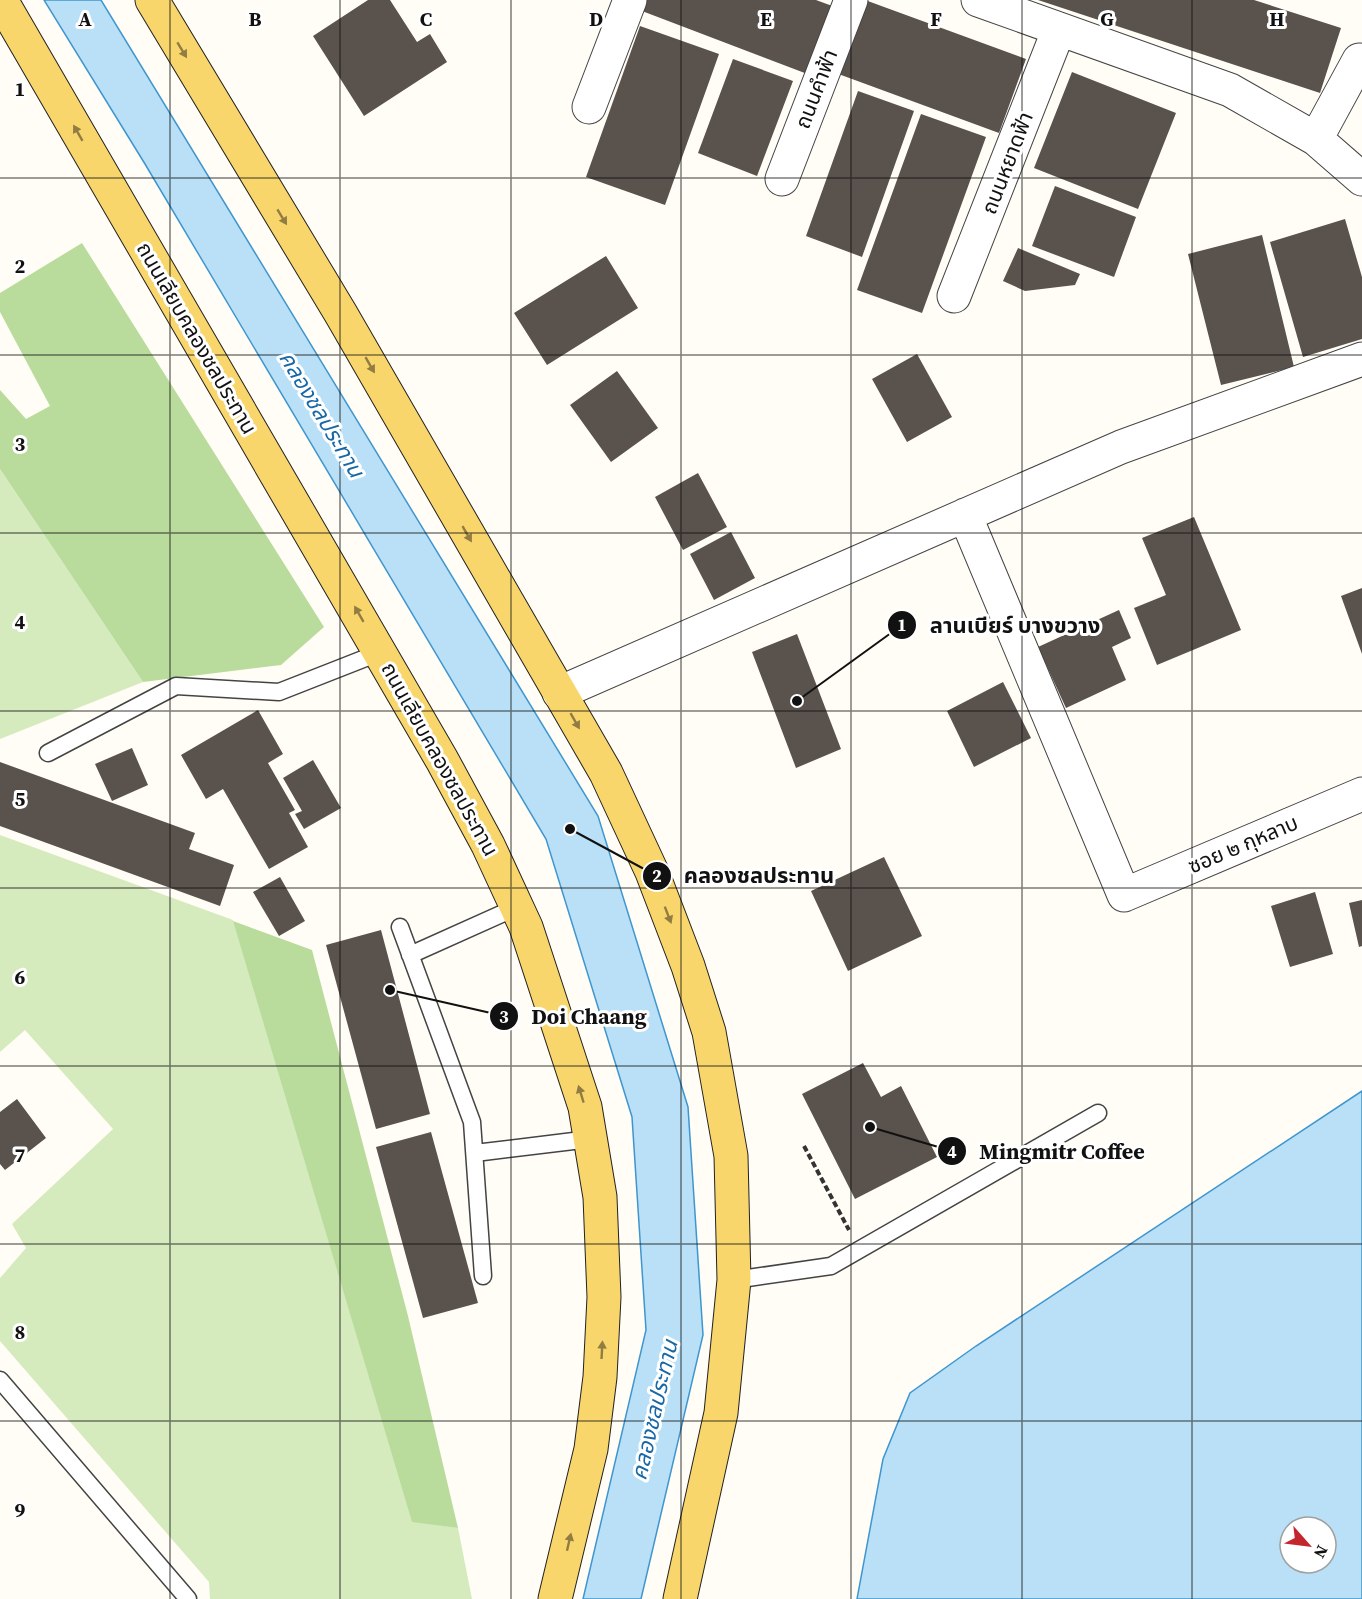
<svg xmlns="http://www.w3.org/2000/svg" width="1362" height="1599" font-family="'Source Serif 4','Noto Sans Thai',serif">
	<rect width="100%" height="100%" fill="#fffdf5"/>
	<path fill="#d5ebbd" d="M0,469L143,682L0,739Z
		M0,835L233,920L412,1521L458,1528L472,1599H210L209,1582L0,1341V1278L26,1248L12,1224L113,1129L25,1030L0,1052Z"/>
	<path fill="#b9dc9c" d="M82,243L324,627L281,665L143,682L0,469V390L26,419L50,406L0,312V293Z
		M233,921L312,950L408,1316L458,1528L412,1522Z"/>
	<path fill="#b9e0f7" stroke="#3f96cf" stroke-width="1.5" fill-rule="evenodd" d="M44,0H101L598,816L688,1107L703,1335L641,1599H583L646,1330L632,1117L546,839L145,164Z
		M1362,1091V1599H857L883,1459L910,1393L976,1346ZM1290,1527H1326V1563H1290Z"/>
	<path fill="#5a524d" d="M368,0H390L417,42L430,34L447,62L364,116L313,36Z
		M646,0H816L835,7L810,75L642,11Z
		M865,0L1026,59L999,133L833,72Z
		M1038,0H1254L1341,28L1320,93Z
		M640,26L719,54L665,205L586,177Z
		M733,59L793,81L757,176L698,153Z
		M1072,72L1176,113L1138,209L1034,168Z
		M858,91L914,111L862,257L806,236Z
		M921,114L986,137L922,313L857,290Z
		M1055,186L1136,217L1114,277L1032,246Z
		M1345,219L1362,277V339L1303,357L1270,242Z
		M1262,235L1294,367L1221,385L1188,254Z
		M1018,248L1080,274L1075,285L1025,291L1003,281Z
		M606,256L638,308L547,365L514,313Z
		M917,354L952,417L907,442L872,379Z
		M617,371L658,428L611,462L570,405Z
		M698,473L727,527L683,550L655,497Z
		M1194,517L1241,630L1157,665L1134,608L1166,595L1142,538Z
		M731,532L755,578L714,600L690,554Z
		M1362,588V654L1341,596Z
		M1119,610L1131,638L1112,647L1126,680L1066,708L1038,647Z
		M797,634L841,749L796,768L752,652Z
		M1003,682L1031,738L974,767L947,711Z
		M258,710L283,754L268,763L295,810L289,813L308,847L269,869L223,789L206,799L181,755Z
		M132,748L148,785L112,801L95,764Z
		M313,760L341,808L304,829L295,814L302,811L283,778Z
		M0,762L195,833L189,849L234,865L220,906L0,826Z
		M884,857L922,936L848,971L811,891Z
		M280,877L305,921L279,936L253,892Z
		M1315,892L1333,954L1290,967L1271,906Z
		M1362,900V946L1359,947L1349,903Z
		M381,930L430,1114L376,1129L326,945Z
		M863,1063L881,1097L901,1086L937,1157L855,1199L802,1094Z
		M17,1099L46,1138L5,1170L0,1164V1112Z
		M431,1132L478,1303L423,1318L376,1147Z"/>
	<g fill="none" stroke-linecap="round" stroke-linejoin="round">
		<defs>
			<path id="lane" d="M48,753L176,686L279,692L381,652
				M400,927L472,1122L483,1276
				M410,955L517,907
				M475,1153L590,1139
				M734,1280L831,1266L1098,1113
				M0,1380L188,1599"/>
			<path id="street" d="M978,0L1230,90L1316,139L1362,179
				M589,107L630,0
				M1316,139L1359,60L1362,62
				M782,179L851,0
				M954,296L1059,29
				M965,515L1124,895L1362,794
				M559,693L1121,447L1362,359"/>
			<path id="primary" d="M1,0L442,760L488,845L526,927L585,1107L600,1197L604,1297L600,1377L591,1449L555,1599
				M152,0L341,314L606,773L652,872L688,966L709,1032L731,1156L734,1280L721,1413L680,1599"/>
		</defs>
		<use href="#lane" stroke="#444" stroke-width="19"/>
		<use href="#street" stroke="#444" stroke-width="35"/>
		<use href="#primary" stroke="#222" stroke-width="35"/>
		<path stroke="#333" stroke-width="4" stroke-dasharray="6 3" stroke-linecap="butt" d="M804,1146L849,1230"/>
		<use href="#lane" stroke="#fff" stroke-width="16"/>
		<use href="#street" stroke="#fff" stroke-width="33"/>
		<use href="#primary" stroke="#f9d66b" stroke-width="33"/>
	</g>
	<defs><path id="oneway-solid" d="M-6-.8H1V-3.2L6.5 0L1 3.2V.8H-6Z" transform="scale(1.5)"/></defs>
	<g fill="#917d42">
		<use href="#oneway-solid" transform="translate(182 50) rotate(59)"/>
		<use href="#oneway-solid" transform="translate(78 133) rotate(-120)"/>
		<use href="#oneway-solid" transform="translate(282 217) rotate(59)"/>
		<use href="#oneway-solid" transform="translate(370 365) rotate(60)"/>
		<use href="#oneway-solid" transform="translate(467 534) rotate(60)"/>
		<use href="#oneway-solid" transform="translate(359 614) rotate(-120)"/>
		<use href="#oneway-solid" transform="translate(575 721) rotate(60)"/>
		<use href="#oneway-solid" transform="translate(668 915) rotate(69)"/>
		<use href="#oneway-solid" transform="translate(581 1094) rotate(-107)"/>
		<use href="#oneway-solid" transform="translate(602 1350) rotate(-87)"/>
		<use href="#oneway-solid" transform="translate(569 1542) rotate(-77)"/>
	</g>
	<path fill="none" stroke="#111" stroke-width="1.5" stroke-opacity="0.55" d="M170,0V1599M340,0V1599M511,0V1599M681,0V1599M851,0V1599M1022,0V1599M1192,0V1599M0,178H1362M0,355H1362M0,533H1362M0,711H1362M0,888H1362M0,1066H1362M0,1244H1362M0,1421H1362"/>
	<g text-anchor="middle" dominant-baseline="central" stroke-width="6" stroke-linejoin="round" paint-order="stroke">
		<g font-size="21" fill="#111" stroke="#fff">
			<text transform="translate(816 89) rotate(-69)">ถนนคําฟ้า</text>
			<text transform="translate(1007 163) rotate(-69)">ถนนหยาดฟ้า</text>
			<text transform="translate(197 338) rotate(60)">ถนนเลียบคลองชลประทาน</text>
			<text transform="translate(440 759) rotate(61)">ถนนเลียบคลองชลประทาน</text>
			<text transform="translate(1243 844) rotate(-23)">ซอย ๒ กุหลาบ</text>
		</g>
		<g font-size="22" font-style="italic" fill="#1768a6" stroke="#fff">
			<text transform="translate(322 414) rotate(59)">คลองชลประทาน</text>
			<text transform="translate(654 1410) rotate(-77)">คลองชลประทาน</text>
		</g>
	</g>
	<g font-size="20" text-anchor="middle" font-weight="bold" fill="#111" stroke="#fff" stroke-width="6" stroke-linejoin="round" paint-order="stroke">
		<text x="85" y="26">A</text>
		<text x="255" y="26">B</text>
		<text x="426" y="26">C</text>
		<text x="596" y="26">D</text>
		<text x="766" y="26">E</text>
		<text x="936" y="26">F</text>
		<text x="1107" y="26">G</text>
		<text x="1277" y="26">H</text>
		<text x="20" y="96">1</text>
		<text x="20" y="273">2</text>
		<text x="20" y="451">3</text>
		<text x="20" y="629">4</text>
		<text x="20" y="806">5</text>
		<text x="20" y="984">6</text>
		<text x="20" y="1162">7</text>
		<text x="20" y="1339">8</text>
		<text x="20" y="1517">9</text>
	</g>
	<path fill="none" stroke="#111" stroke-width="2" d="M797 701L902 625M570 829L657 876M390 990L504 1016M870 1127L952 1151"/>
	<g fill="#111" stroke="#fff" stroke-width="2">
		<circle cx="797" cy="701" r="6"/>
		<circle cx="570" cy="829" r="6"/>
		<circle cx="390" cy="990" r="6"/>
		<circle cx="870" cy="1127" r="6"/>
		<circle cx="902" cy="625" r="15"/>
		<circle cx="657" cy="876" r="15"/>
		<circle cx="504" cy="1016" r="15"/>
		<circle cx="952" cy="1151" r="15"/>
	</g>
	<g font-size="18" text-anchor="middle" font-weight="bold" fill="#fff">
		<text x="902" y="631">1</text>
		<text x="657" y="882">2</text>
		<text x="504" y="1023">3</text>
		<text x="952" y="1158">4</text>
	</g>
	<g font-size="22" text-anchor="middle" font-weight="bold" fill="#111" stroke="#fff" stroke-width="6" stroke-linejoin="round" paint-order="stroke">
		<text x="1015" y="633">ลานเบียร์ บางขวาง</text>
		<text x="759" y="883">คลองชลประทาน</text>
		<text x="589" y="1024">Doi Chaang</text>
		<text x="1062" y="1159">Mingmitr Coffee</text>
	</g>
	<g transform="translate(1308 1545) rotate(118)"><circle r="28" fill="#ffffff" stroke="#a0a0a0" stroke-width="1.5"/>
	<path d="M0-4.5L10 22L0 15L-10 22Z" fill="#c4262e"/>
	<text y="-9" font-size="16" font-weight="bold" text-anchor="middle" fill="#111111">N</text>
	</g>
</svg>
